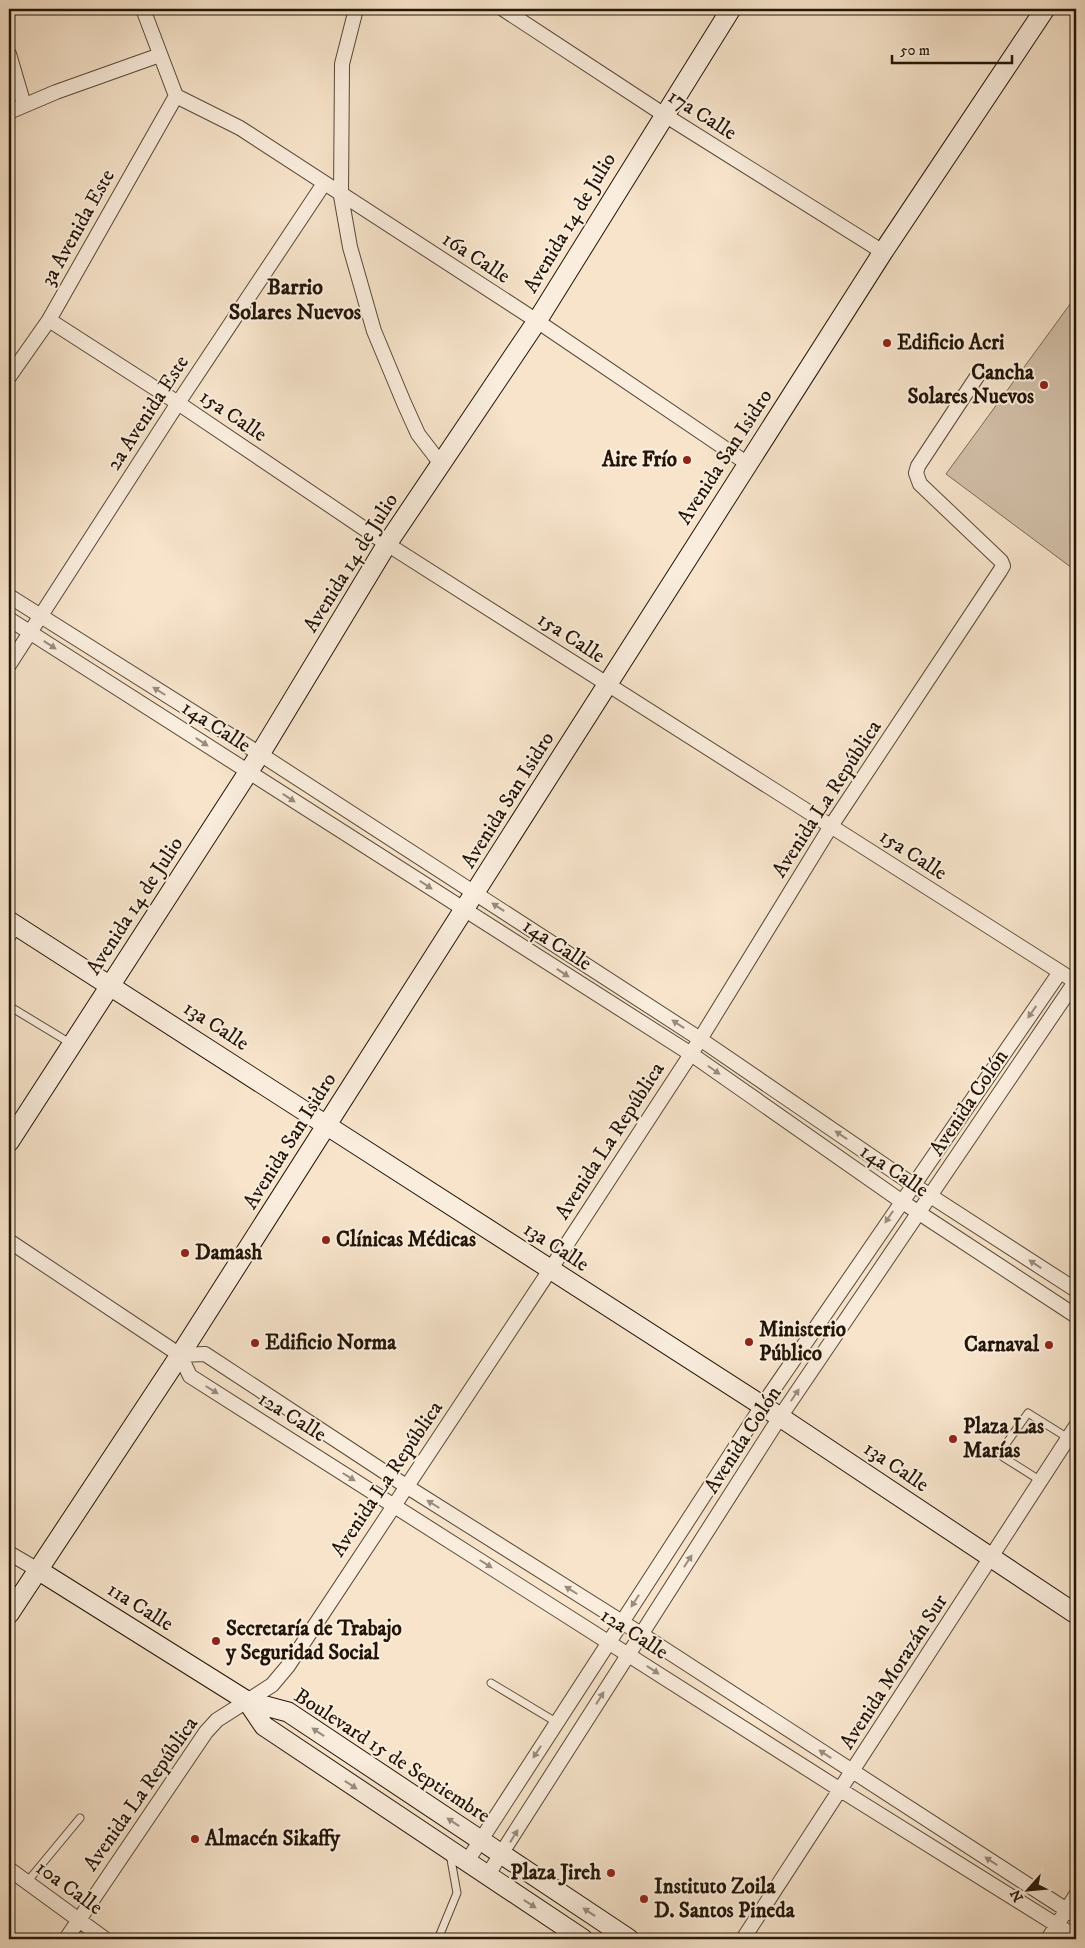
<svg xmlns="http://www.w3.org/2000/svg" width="1085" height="1948" font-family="'IM FELL DW Pica',serif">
	<rect width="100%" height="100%" fill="#f7e4cb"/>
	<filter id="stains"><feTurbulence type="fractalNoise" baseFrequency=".004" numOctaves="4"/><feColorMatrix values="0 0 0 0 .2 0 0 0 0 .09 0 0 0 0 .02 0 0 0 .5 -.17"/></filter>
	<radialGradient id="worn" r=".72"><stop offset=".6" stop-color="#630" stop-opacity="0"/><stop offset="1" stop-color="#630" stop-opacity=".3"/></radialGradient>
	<path fill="#d3c1aa" stroke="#7a6b58" d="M1076,296V571L946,474Z"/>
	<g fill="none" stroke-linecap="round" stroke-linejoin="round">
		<defs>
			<path id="lane" d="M9,942L18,927
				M9,1006L70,1043
				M1041,1481L1003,1457L1001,1451L1028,1413L1068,1438
				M491,1683L556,1722
				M27,1882L80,1818
				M438,1939L457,1893L450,1854"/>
			<path id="street" d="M143,9L176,96
				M356,9L342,64L341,196L350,247L374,331L404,403L418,434L441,464
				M503,9L663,114L883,252
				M9,54L24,105
				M176,96L240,128L537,321L748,464
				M9,112L56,92L160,55
				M49,320L178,403L387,544L1076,982
				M9,377L49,320L176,96
				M9,596L260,754L700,1039L912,1184L1076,1290
				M9,619L691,1054L901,1201L1076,1316
				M9,665L178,403L323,185
				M9,1241L180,1355L190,1376L839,1789L1076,1937
				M180,1355L205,1354L406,1486L641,1634L1076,1916
				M9,1553L38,1570
				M466,1863L762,1406L1060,972
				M9,1869L105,1939
				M487,1876L780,1417L1075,982
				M66,1939L206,1732L217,1720L272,1685L288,1666L550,1270L691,1054L831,826L1000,571L1003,566L1001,561L920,484L916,473L918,466L978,375
				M743,1939L1076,1426
				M1048,1939L1076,1895"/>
			<path id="secondary" d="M9,921L780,1417L1076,1614
				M9,1142L260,754L387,544L537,321L731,9
				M38,1570L247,1701L288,1712L629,1939
				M9,1614L180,1355L883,252L1045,9
				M247,1701L264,1726L583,1939"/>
		</defs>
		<use href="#lane" stroke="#574938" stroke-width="9"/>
		<use href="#street" stroke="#574938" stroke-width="16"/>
		<use href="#secondary" stroke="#221507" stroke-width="21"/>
		<use href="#lane" stroke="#faeddd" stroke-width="7"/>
		<use href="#street" stroke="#faeddd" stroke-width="14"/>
		<use href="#secondary" stroke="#faeddd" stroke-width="19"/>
	</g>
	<defs><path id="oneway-solid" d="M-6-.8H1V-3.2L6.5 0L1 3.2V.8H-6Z" transform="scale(1.25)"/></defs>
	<g fill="#998c7d">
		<use href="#oneway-solid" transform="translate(50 645) rotate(33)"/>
		<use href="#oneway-solid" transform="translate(159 691) rotate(-148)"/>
		<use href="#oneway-solid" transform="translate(202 742) rotate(33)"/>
		<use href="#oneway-solid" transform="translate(289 798) rotate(33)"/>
		<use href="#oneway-solid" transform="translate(426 885) rotate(33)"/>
		<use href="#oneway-solid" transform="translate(498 907) rotate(-147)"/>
		<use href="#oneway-solid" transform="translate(563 973) rotate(33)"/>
		<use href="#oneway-solid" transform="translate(1032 1012) rotate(125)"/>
		<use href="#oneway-solid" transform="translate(678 1024) rotate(-147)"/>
		<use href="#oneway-solid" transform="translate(714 1070) rotate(35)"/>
		<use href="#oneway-solid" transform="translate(841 1135) rotate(-146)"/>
		<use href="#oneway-solid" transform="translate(889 1217) rotate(124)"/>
		<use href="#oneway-solid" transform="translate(1035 1264) rotate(-147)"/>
		<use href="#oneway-solid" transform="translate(212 1390) rotate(32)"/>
		<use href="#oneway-solid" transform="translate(795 1395) rotate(-56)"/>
		<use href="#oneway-solid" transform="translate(349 1477) rotate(32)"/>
		<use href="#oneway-solid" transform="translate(433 1504) rotate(-148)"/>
		<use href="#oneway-solid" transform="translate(688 1561) rotate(-57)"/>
		<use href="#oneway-solid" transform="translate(486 1564) rotate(32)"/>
		<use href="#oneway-solid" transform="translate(571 1590) rotate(-148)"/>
		<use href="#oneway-solid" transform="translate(635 1601) rotate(123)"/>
		<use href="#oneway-solid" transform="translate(653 1670) rotate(33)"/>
		<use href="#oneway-solid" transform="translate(600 1698) rotate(-58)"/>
		<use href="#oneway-solid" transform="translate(318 1732) rotate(-146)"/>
		<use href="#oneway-solid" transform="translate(537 1752) rotate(123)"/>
		<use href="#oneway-solid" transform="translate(825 1754) rotate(-147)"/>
		<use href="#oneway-solid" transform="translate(351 1785) rotate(34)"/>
		<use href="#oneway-solid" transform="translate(453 1822) rotate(-146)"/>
		<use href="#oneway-solid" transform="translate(514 1836) rotate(-58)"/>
		<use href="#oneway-solid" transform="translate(991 1861) rotate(-147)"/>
		<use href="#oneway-solid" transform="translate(530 1904) rotate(33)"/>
		<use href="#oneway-solid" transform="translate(589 1912) rotate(-146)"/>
	</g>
	<g fill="#8f2418" stroke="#faeddd" stroke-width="2">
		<circle cx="887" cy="343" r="5"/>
		<circle cx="1044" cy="385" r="5"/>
		<circle cx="687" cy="460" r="5"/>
		<circle cx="326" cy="1240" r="5"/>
		<circle cx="185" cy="1253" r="5"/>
		<circle cx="749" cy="1342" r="5"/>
		<circle cx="255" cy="1343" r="5"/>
		<circle cx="1049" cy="1345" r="5"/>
		<circle cx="953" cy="1439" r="5"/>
		<circle cx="216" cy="1641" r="5"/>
		<circle cx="195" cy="1839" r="5"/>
		<circle cx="611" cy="1873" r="5"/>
		<circle cx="644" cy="1899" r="5"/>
	</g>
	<g text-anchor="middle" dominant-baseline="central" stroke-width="4" stroke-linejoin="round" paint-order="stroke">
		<g font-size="21" fill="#221507" stroke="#faeddd">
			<text transform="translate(702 115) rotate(32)">17a Calle</text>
			<text transform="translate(570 223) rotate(-59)">Avenida 14 de Julio</text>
			<text transform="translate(78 228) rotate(-61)">3a Avenida Este</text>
			<text transform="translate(476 258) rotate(33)">16a Calle</text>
			<text transform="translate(148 413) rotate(-57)">2a Avenida Este</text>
			<text transform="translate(233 416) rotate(34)">15a Calle</text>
			<text transform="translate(725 457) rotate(-57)">Avenida San Isidro</text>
			<text transform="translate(351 563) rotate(-58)">Avenida 14 de Julio</text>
			<text transform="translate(571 638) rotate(33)">15a Calle</text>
			<text transform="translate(216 727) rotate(33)">14a Calle</text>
			<text transform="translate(827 799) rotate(-57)">Avenida La República</text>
			<text transform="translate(508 800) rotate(-58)">Avenida San Isidro</text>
			<text transform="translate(913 855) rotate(33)">15a Calle</text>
			<text transform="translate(135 906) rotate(-57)">Avenida 14 de Julio</text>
			<text transform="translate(557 945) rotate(33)">14a Calle</text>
			<text transform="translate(216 1026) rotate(33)">13a Calle</text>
			<text transform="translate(969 1103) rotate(-56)">Avenida Colón</text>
			<text transform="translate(290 1141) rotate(-58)">Avenida San Isidro</text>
			<text transform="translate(610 1141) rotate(-57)">Avenida La República</text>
			<text transform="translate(894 1171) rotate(34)">14a Calle</text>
			<text transform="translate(556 1247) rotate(33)">13a Calle</text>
			<text transform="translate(292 1417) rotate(32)">12a Calle</text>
			<text transform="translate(743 1440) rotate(-57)">Avenida Colón</text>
			<text transform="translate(896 1467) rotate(34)">13a Calle</text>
			<text transform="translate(387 1479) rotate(-56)">Avenida La República</text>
			<text transform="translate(140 1607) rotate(32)">11a Calle</text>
			<text transform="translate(634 1634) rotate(33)">12a Calle</text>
			<text transform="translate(894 1672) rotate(-57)">Avenida Morazán Sur</text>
			<text transform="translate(392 1756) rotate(33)">Boulevard 15 de Septiembre</text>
			<text transform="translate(141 1794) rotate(-55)">Avenida La República</text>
			<text transform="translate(69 1888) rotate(36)">10a Calle</text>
		</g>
		<g font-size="21" font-weight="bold" fill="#221507" stroke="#faeddd" text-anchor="start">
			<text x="897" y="343">Edificio Acri</text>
			<text x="1034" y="373" text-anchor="end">Cancha<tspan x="1034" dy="24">Solares Nuevos</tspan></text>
			<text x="677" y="460" text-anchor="end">Aire Frío</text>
			<text x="336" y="1240">Clínicas Médicas</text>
			<text x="195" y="1253">Damash</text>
			<text x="759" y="1330">Ministerio<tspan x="759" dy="24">Público</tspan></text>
			<text x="265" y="1343">Edificio Norma</text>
			<text x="1039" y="1345" text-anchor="end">Carnaval</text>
			<text x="963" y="1427">Plaza Las<tspan x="963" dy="24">Marías</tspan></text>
			<text x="226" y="1629">Secretaría de Trabajo<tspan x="226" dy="24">y Seguridad Social</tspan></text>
			<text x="205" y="1839">Almacén Sikaffy</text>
			<text x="601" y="1873" text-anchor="end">Plaza Jireh</text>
			<text x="654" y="1887">Instituto Zoila<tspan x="654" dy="24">D. Santos Pineda</tspan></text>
		</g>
		<g font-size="22" font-weight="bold" fill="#221507" stroke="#faeddd">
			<text x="295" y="287">Barrio<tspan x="295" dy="25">Solares Nuevos</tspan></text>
		</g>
	</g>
	<rect width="1085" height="1948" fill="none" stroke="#f7e4cb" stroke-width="30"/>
	<rect x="10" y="10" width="1065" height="1928" fill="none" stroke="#221507" stroke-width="2.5"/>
	<rect x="15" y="15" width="1055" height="1918" fill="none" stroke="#221507"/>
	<g transform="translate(1028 1890) rotate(243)" stroke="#faeddd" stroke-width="4" paint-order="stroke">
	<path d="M0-4L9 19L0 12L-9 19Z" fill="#221507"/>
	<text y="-8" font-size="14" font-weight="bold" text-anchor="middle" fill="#221507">N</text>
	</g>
	<path d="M892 55v8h120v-8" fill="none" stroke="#221507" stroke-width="2.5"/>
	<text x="900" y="55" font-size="15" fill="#221507" stroke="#faeddd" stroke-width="4" paint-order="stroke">50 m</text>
	<rect width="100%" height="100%" filter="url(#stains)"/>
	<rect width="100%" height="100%" fill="url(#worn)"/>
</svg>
